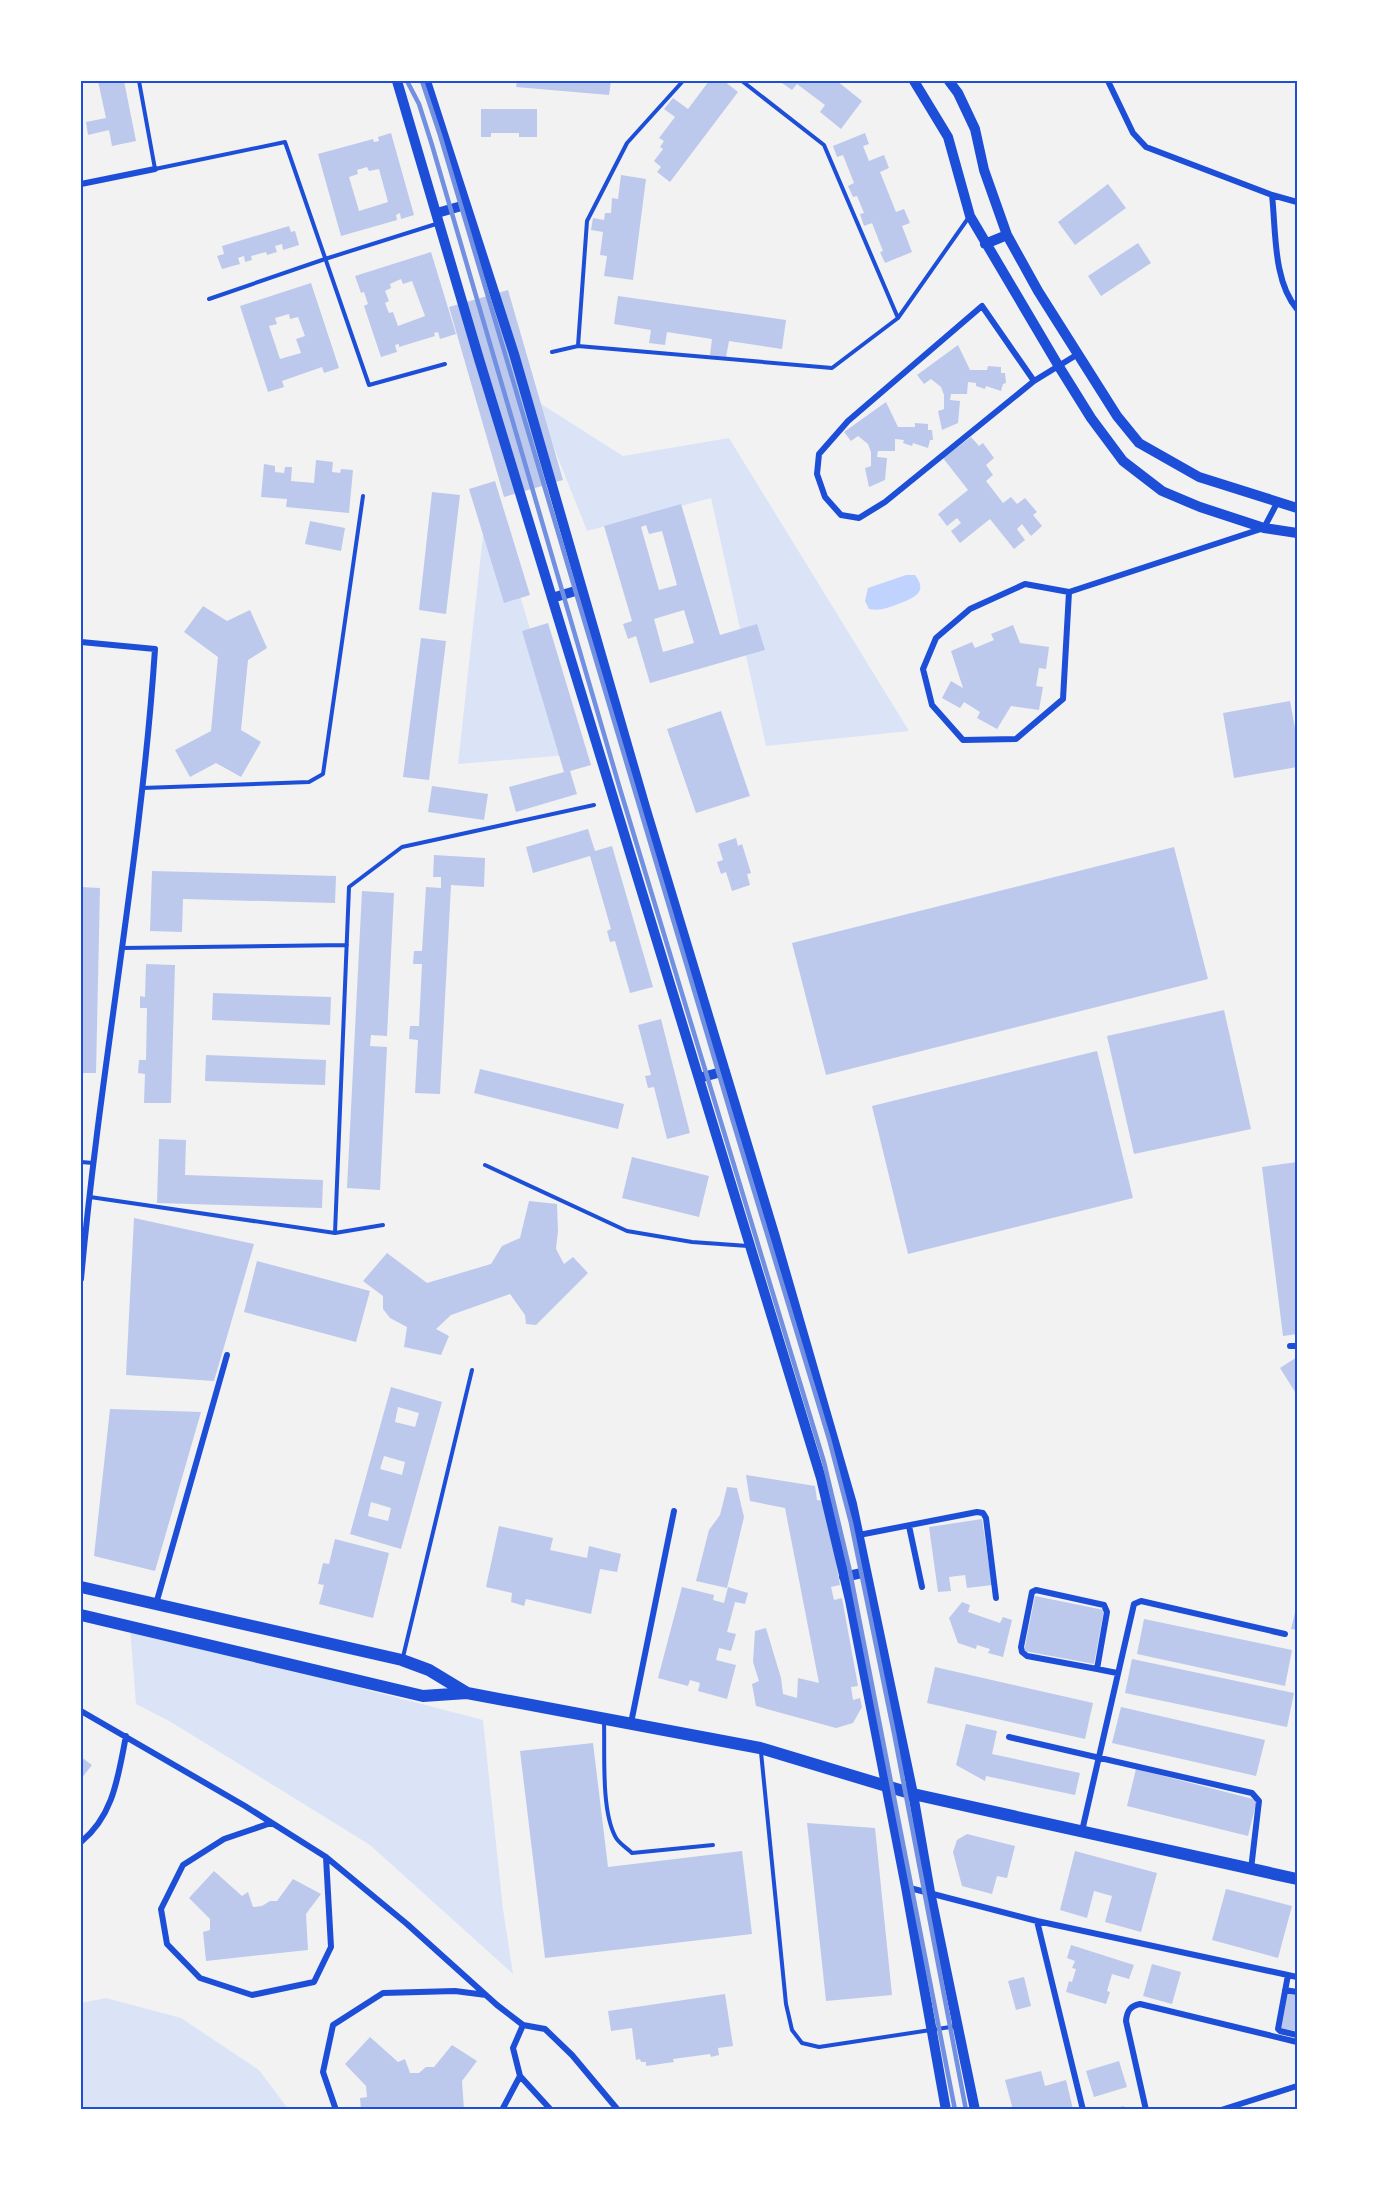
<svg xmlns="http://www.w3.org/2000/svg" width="1378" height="2191" font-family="'Open Sans',sans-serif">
	<rect width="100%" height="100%" fill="#f2f2f2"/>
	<path fill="#dbe4f7" d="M535,400L623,456L729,438L909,731L766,746L711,498L587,531Z
		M488,489L568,755L458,764Z
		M130,1628L483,1720L503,1909L513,1974L370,1845L171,1722L136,1704Z
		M106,1998L181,2018L259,2070L289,2110H81V2003Z"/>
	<path fill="#bfd3fe" d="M906,575H915C929,593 913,598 898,604C888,608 880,611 869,609L865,601L868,588Z"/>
	<path fill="#bdc9ec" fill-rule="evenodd" d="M98,81H124L136,141L112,146L109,130L88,135L86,122L106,118Z
		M517,81H611L609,95L516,87Z
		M709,81H724L738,92L670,182L657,172L661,167L654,161L663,149L660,147L664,141L659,138L675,117L664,109L673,98L688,109Z
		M784,81H837L862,101L841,129L820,112L825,105L797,84L792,90L782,83Z
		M481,109H537V137H519V133H491V137H481Z
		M391,133L414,215L401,219L400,213L396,215L397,220L341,236L318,154L373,139L374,142L379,141L378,137ZM367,167L369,171L379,169L388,202L359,211L349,177L358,174L357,170Z
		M865,133L869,144L863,146L869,161L884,155L889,168L880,172L896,212L904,209L910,223L902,226L912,252L885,263L880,252L883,251L872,223L864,226L860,214L864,213L857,196L853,197L848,186L854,183L843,155L837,157L833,146Z
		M621,175L646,179L633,280L604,276L607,256L600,255L603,232L591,230L593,218L604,220L605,213H611L612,198L618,199Z
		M1108,184L1126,208L1075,245L1058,222Z
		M289,226L291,232L295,231L299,245L283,250L282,244L275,246L277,252L267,255L266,252L251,256L252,260L245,262L244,256L238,258L240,264L222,269L217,256L224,254L222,246Z
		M1138,243L1151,263L1101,296L1088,276Z
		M431,252L456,334L440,339L438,332L434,333L435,336L399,347V344L395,345L397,352L381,357L364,306L368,304L364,292L361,293L355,276ZM401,279L403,284L412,281L425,316L398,326L393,312L389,313L385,303L389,301L385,291L391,288L390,284Z
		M311,283L339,368L324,373L322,367L282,381L284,387L268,392L240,306ZM289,314L290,319L298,317L305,336L296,339L301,353L280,359L269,326L277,324L275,318Z
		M508,290L563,480L504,497L449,307Z
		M618,296L786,320L782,349L729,341L726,357L710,355L712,339L667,332L665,345L649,343L651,330L614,324Z
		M958,345L970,370H987L988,366L1001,367V373H1005L1006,383L1003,384L1001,391L986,386L985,389L976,386V383L968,382L967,394H951L950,400L960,401L958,423L942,430L938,411L944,409V395L941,387L931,379L924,384L917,375Z
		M886,402L898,427H915V423L928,424V430H932L933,440H930L928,448L913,443L912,446L903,443L904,440L895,439V451H878L877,457L887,458L885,480L869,487L865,468L871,466V452L868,444L858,436L851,441L844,432Z
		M971,437L979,446L983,443L994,458L986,465L993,475L986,481L1003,503L1011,497L1017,504L1025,498L1037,512L1033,515L1042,526L1031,536L1022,524L1017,529L1025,540L1014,549L990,519L960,543L951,531L961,523L957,518L947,526L938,514L968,490L943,458Z
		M316,460L333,462L332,472L340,473L341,469L353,470L349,513L286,507L287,499L261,497L264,464L275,466V472L284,473L285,467H292L291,481L314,483Z
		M495,481L530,595L504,603L469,489Z
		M432,492L460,495L446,614L419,610Z
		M681,504L720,635L757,624L765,650L650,683L636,636L628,639L623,624L632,621L604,526ZM646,525L649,534L662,531L677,585L659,590L641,527ZM684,610L694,643L663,652L654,619Z
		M310,521L345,528L341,551L305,544Z
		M203,606L227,621L250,610L267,648L248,660L241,730L261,742L241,777L216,763L190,777L175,750L211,731L218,657L184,632Z
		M548,623L591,765L570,771L577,794L516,812L509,787L564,772L522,631Z
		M1013,625L1020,643L1049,647L1046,669L1039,668L1036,686L1043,687L1039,710L1011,706L997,729L977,718L980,712L964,702L960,708L942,698L951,681L963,688L951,651L972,642L975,648L994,640L991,634Z
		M421,638L446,641L429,780L403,777Z
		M1290,701L1297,739V767L1234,778L1223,713Z
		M721,711L750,796L696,813L667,729Z
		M432,786L488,794L484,820L428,812Z
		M588,829L595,851L612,846L653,987L630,993L615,941L610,942L607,931L611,929L590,856L533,873L526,847Z
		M736,838L738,846L742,844L751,873L747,874L750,885L732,891L726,872L721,874L717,862L723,860L718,844Z
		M1174,847L1208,979L826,1075L792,943Z
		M434,855L485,858L484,887L451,885L440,1094L415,1093L418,1040L409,1039L410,1026H419L422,964H413L414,951H422L426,887L441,888V877H433Z
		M152,871L336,876L335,903L183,899L182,932L150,931Z
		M81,887L100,888L96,1073H81Z
		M362,891L394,893L387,1036L371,1035L370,1046L387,1047L380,1190L347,1188Z
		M146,964L175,965L171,1103H144L145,1074L138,1073L139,1060H146L147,1008H140V996L145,997Z
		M213,993L331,997L330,1025L212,1020Z
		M1224,1010L1251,1129L1134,1154L1107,1036Z
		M661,1019L690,1133L667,1139L654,1087L648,1088L645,1076L651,1075L638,1025Z
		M1097,1051L1133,1198L908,1254L872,1106Z
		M206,1055L326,1060L325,1085L205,1081Z
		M480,1069L624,1104L618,1129L474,1093Z
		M159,1139L186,1140L185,1175L323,1180L322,1208L157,1203Z
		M632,1157L709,1176L699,1217L622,1198Z
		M1297,1162V1334L1283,1336L1262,1167Z
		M529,1201L557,1204L558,1231L556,1249L564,1264L573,1257L588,1273L536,1325L526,1324L525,1315L510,1294L451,1315L436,1329L449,1336L441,1355L404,1347L407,1327L390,1318L383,1309V1296L363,1281L387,1253L427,1283L491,1264L502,1246L520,1238Z
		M134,1218L254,1244L214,1381L126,1375Z
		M257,1261L370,1291L356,1342L244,1312Z
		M1297,1357V1395L1280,1368Z
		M391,1387L442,1402L401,1549L350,1534ZM398,1407L419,1413L415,1427L395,1422ZM384,1456L405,1462L402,1475L380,1469ZM371,1502L391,1508L388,1521L368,1516Z
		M110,1409L201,1412L155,1571L94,1556Z
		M746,1475L815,1486L817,1500L825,1501L840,1585L831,1587L834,1600L842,1598L858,1686L851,1687L853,1700L860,1698L862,1707L853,1723L836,1728L756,1706L752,1684L759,1681L753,1662L755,1631L766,1628L781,1678L783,1694L797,1698L798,1678L819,1683L785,1508L750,1501Z
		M727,1487L737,1488L744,1517L727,1588L696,1581L709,1530L720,1515Z
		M982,1519L992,1585L967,1588L965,1575L949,1577L951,1591L938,1592L929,1527Z
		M499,1526L553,1538L550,1550L587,1558L589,1546L621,1554L617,1572L600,1569L591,1614L526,1599L524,1606L511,1602L512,1593L486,1587Z
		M335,1539L389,1553L373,1618L319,1604L324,1585L318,1584L323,1563L329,1564Z
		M682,1587L714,1595L713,1600L724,1603L728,1587L748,1593L745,1604L735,1602L727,1632L736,1634L731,1651L719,1648L716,1660L736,1665L727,1699L698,1691L700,1683L690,1680L688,1686L658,1678Z
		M1035,1596L1104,1610L1094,1664L1024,1651Z
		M962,1602L970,1605L968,1612L1000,1623L1003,1617L1012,1620L1003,1657L988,1653L990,1649L977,1645L976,1649L958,1643L949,1618Z
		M1296,1608H1297V1630L1291,1629Z
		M1144,1619L1292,1650L1285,1686L1137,1654Z
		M1132,1659L1294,1693L1287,1727L1125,1693Z
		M935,1667L1093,1703L1085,1739L927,1703Z
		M1121,1707L1265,1740L1256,1776L1112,1743Z
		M966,1724L997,1731L992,1754L1080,1773L1075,1795L986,1776L985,1781L956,1765Z
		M593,1743L608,1867L742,1851L752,1934L545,1958L520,1751Z
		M81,1757L92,1765L81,1779Z
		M1136,1769L1257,1800L1248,1836L1127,1806Z
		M807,1823L875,1828L892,1995L826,2001Z
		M967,1834L1015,1846L1007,1878L997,1876L992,1894L962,1886L953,1852L957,1840Z
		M1075,1851L1157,1873L1141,1932L1105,1922L1112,1896L1094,1891L1087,1918L1060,1910Z
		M214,1871L242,1896L248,1892L253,1907L262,1906L270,1901H277L293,1879L321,1894L306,1914L308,1950L206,1961L203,1932L210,1930V1919L189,1898Z
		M1226,1889L1292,1906L1278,1958L1212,1940Z
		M1071,1945L1134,1965L1129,1979L1112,1974L1107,1991L1110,1992L1106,2004L1066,1992L1069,1981L1072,1982L1076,1969L1072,1968L1075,1961L1067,1958Z
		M1152,1964L1181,1972L1172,2004L1143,1996Z
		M1024,1977L1031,2006L1016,2010L1008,1981Z
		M1287,1993L1297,1995V2031L1280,2028Z
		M725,1994L733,2046L718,2048L719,2055L711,2057L710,2054L673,2059L674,2062L646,2066V2062H641L640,2059L636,2060L632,2028L611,2031L608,2011Z
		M370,2037L398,2062L405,2059L410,2073H419L426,2067H434L452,2045L477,2061L462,2081L464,2110H361L360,2098L367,2097L366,2086L345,2064Z
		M1119,2061L1127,2087L1094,2097L1086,2071Z
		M1041,2071L1045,2086L1066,2080L1073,2109L1013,2110L1005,2080Z
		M1124,2106L1125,2110H1110V2109Z"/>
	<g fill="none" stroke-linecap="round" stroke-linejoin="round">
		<path stroke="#1d4ed8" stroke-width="4" d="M139,81L155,169L285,142L369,385L445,364
			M742,81L824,145L898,318
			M209,299L325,259L436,224
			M578,346L587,221L627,143L683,81
			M552,352L578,346L832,368L898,318L969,217
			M142,788L309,782L323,774L363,496
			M122,948L347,945
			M81,1162L93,1163
			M485,1165L627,1231L692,1242L748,1246
			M90,1197L335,1233L383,1225
			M335,1233L349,887L402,847L594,805
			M403,1657L472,1370
			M604,1722C605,1753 601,1809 615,1836C618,1843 627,1848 632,1853L713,1845
			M761,1752L786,2004L792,2030L802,2043L819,2047L957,2026"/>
		<path stroke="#1d4ed8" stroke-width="6" d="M1108,81L1133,133L1146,147L1272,195L1297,202
			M81,184L155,169
			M1272,195C1276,231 1273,281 1297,309
			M1034,381L982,306L848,421L819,454L817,474L825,497L841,515L859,518L885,502L1034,381L1078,354
			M1069,592L1025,584L970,609L936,638L923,669L932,705L963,740L1016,739L1063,699L1069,592L1264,528L1277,503
			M81,642L155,649C141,860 100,1068 81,1279
			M1290,1346H1297
			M909,1526L922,1587
			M859,1535L977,1512L983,1513L986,1518L996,1598
			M156,1604L227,1355
			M1097,1669L1107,1612L1104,1605L1036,1590L1032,1592L1021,1647L1022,1652L1027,1656L1097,1669L1117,1673
			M81,1711L245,1806L326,1857L407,1924L497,2005L523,2025L545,2029L572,2055L618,2110
			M631,1723L674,1511
			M1009,1737L1252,1793L1259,1801L1251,1869
			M271,1823L224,1839L183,1865L161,1909L167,1944L200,1978L252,1995L314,1982L331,1947L326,1857
			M1082,1831L1134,1604L1141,1601L1285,1634
			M81,1842C114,1815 118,1776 126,1736
			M906,1887L1037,1921L1297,1977
			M1037,1921L1083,2110
			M1288,1975L1278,2029L1280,2031L1297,2035
			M1285,1990L1297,1992
			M523,2025L513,2048L520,2076L551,2110
			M336,2110L323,2072L333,2025L383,1993L455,1991L486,1995
			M502,2110L520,2076
			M1146,2110L1126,2021C1127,2011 1130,2006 1140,2004L1297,2042
			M1221,2110L1297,2086"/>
		<path stroke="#1d4ed8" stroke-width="10" d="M397,81L479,359L821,1478L850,1600L906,1887L946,2110
			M426,81L514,354L645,807L775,1237L852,1504L913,1794L930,1892L975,2110
			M914,81L948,137L970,216L1058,365L1091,418L1123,461L1162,491L1200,507L1264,528L1297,533
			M949,81L958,93L975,129L984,170L1007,235L1038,291L1117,416L1139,443L1199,477L1297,508
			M437,213L465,205
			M985,244L1007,235
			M552,598L582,589
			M699,1078L725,1071
			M844,1577L866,1572"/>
		<path stroke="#1d4ed8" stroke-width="12" d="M81,1587L402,1660L429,1670L467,1693L760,1748L913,1794L1297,1879
			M81,1615L423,1696L467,1693"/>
		<path stroke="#7290e2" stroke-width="4.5" d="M407,81L419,104L432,145L620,789L824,1462L849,1567L955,2110
			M422,81L440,135L732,1118L829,1439L851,1523L894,1733L966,2110"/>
	</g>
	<rect width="1378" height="2191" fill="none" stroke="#ffffff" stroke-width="165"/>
	<rect x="82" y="82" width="1214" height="2026" fill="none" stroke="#1d4ed8" stroke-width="2"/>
</svg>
